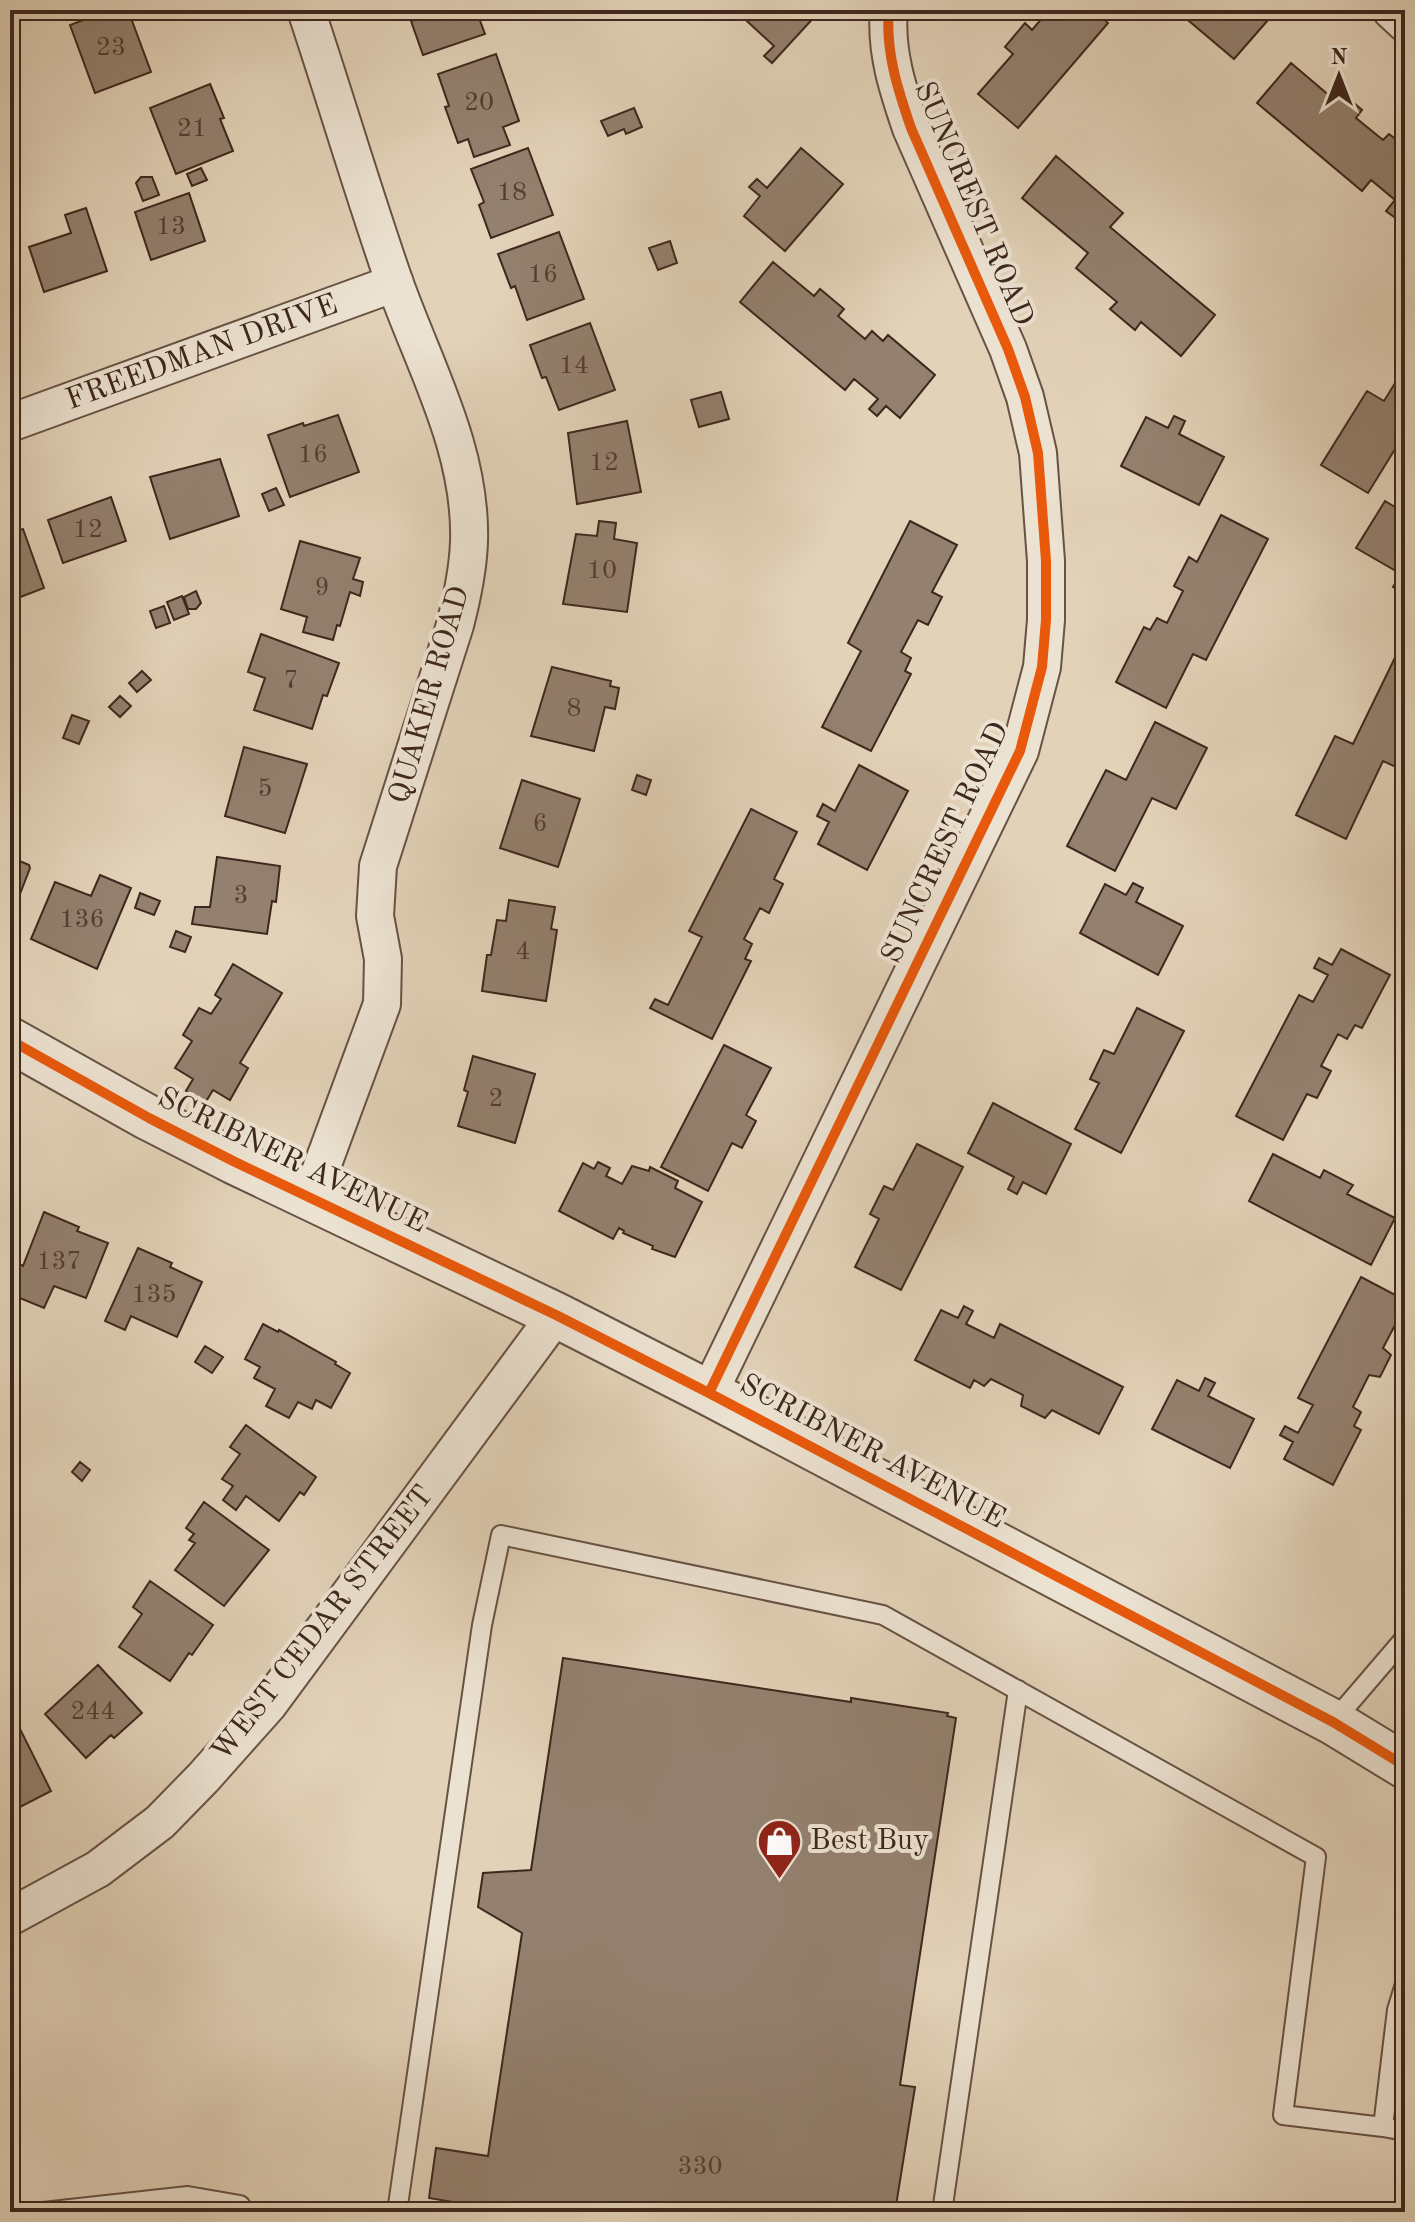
<svg xmlns="http://www.w3.org/2000/svg" width="1415" height="2222" font-family="'Old Standard TT',serif">
	<rect width="100%" height="100%" fill="#e2d2b8"/>
	<filter id="stains"><feTurbulence type="fractalNoise" baseFrequency=".0025" numOctaves="4"/><feColorMatrix values="0 0 0 0 .2 0 0 0 0 .09 0 0 0 0 .02 0 0 0 .5 -.17"/></filter>
	<radialGradient id="worn" r=".72"><stop offset=".6" stop-color="#630" stop-opacity="0"/><stop offset="1" stop-color="#630" stop-opacity=".3"/></radialGradient>
	<path fill="#93806e" stroke="#3e271d" stroke-width="2" d="M110,10H128L151,72L95,93L70,25Z
		M412,10H476L485,34L423,55L411,21L415,20Z
		M735,10H815L818,13L772,63L764,56L774,46Z
		M1049,10H1093L1108,23L1018,128L978,94L1013,54L1005,47L1025,23L1032,30Z
		M1176,10H1256L1268,20L1234,59Z
		M496,54L519,121L503,127L510,145L474,157L468,139L458,143L445,107L449,106L438,74Z
		M1291,63L1331,97L1337,89L1362,110L1356,118L1383,140L1389,134L1401,143L1405,138V209L1403,207L1394,217L1386,211L1395,200L1371,180L1362,191L1257,103Z
		M210,84L224,118L220,119L233,151L176,174L150,108Z
		M634,108L642,127L626,134L624,129L608,136L601,121Z
		M528,148L553,215L491,238L479,205L484,202L471,169Z
		M801,148L843,184L785,251L744,216L760,196L749,187L757,179L767,188Z
		M1056,156L1123,213L1110,227L1215,315L1181,356L1141,322L1135,330L1110,309L1117,302L1076,268L1088,253L1022,198Z
		M201,168L207,180L192,186L187,174Z
		M141,177H152L159,195L143,201L136,183Z
		M189,193L205,241L151,260L135,212Z
		M86,208L107,271L44,292L29,247L71,233L65,215Z
		M559,232L584,299L527,320L515,286L511,288L498,254Z
		M670,241L677,263L658,270L649,248Z
		M773,262L814,296L820,289L844,309L838,316L865,339L872,331L883,341L888,335L935,375L900,418L886,406L877,416L869,409L878,399L854,379L845,390L740,302Z
		M10,283L18,306L10,311Z
		M590,323L615,390L559,410L546,377L542,378L530,345Z
		M1405,367V433L1368,493L1321,465L1367,391L1384,401Z
		M721,392L729,419L699,427L691,400Z
		M338,415L359,472L290,497L268,435L303,423L304,426Z
		M1174,416L1185,421L1179,434L1224,457L1199,505L1121,466L1146,417L1168,428Z
		M627,421L641,492L577,504L568,433Z
		M220,459L239,516L170,539L150,477Z
		M276,488L284,505L269,511L262,494Z
		M111,497L126,541L63,563L48,520Z
		M1385,501L1405,513V589L1403,593L1393,587L1401,574L1356,548Z
		M1221,515L1268,539L1206,660L1193,654L1166,708L1116,682L1144,627L1150,630L1157,618L1167,623L1183,591L1174,586L1189,557L1197,562Z
		M599,521L616,523L614,539L637,543L627,612L563,604L576,534L597,536Z
		M910,521L957,545L932,592L942,597L928,625L918,620L901,652L911,658L905,671L911,674L871,751L822,727L861,651L848,643Z
		M23,529L44,588L10,601V534Z
		M300,541L360,558L353,579L363,582L360,596L350,592L340,626L337,625L333,640L303,632L307,617L281,609Z
		M196,591L201,603L196,609H188L184,597Z
		M182,596L189,614L174,620L167,602Z
		M164,606L170,623L156,628L150,611Z
		M261,634L339,663L327,696L323,695L312,729L254,710L265,678L248,672Z
		M1405,637V757L1400,769L1383,761L1346,839L1296,815L1335,736L1353,744Z
		M552,667L611,681L610,686L619,688L615,709L605,707L594,751L531,736Z
		M142,671L151,680L137,692L129,683Z
		M120,696L131,706L120,717L109,707Z
		M72,715L89,721L79,744L63,738Z
		M1155,722L1207,748L1176,809L1152,798L1115,871L1067,846L1106,770L1126,780Z
		M244,747L307,764L285,833L225,816Z
		M859,765L908,791L867,870L818,844L829,822L817,816L823,804L835,811Z
		M637,775L651,780L646,795L632,790Z
		M522,780L580,799L558,867L500,848Z
		M751,809L797,832L774,879L783,884L769,913L760,908L744,939L752,944L745,959L751,961L712,1039L650,1008L655,999L668,1005L702,937L689,931Z
		M217,857L280,866L276,902L272,901L267,934L192,924L195,907H210Z
		M15,859L29,865L30,868L10,920V860L14,862Z
		M100,875L131,888L97,969L31,939L55,882L91,896Z
		M1133,883L1143,888L1136,902L1183,926L1158,975L1080,933L1105,884L1126,895Z
		M140,893L160,901L154,915L135,908Z
		M509,900L555,907L551,929L557,930L546,1001L482,991L487,955H491L497,920L506,921Z
		M176,931L191,937L185,952L170,947Z
		M1341,949L1390,975L1362,1028L1355,1025L1347,1039L1338,1034L1321,1066L1331,1071L1317,1098L1307,1094L1283,1140L1236,1116L1299,995L1313,1002L1328,975L1314,968L1319,958L1332,965Z
		M233,964L282,993L240,1063L248,1068L230,1100L213,1090L205,1103L186,1091L193,1079L175,1068L192,1041L183,1035L199,1008L211,1014L221,999L215,995Z
		M1137,1008L1184,1031L1121,1153L1075,1129L1099,1083L1090,1079L1104,1050L1114,1054Z
		M724,1045L771,1068L746,1115L756,1121L742,1148L732,1143L708,1191L661,1167Z
		M473,1056L535,1074L515,1143L458,1126L468,1092L464,1090Z
		M993,1103L1071,1144L1046,1194L1023,1182L1017,1194L1008,1189L1014,1177L968,1153Z
		M917,1144L963,1167L901,1290L855,1267L879,1219L870,1214L884,1186L893,1190Z
		M1273,1154L1320,1178L1324,1170L1353,1185L1347,1194L1395,1218L1371,1265L1249,1201Z
		M598,1162L610,1168L606,1176L622,1184L632,1166L649,1171L650,1167L678,1181L675,1188L702,1202L675,1257L652,1249L653,1246L623,1233L624,1231L619,1228L613,1239L559,1211L583,1163L594,1169Z
		M44,1212L79,1227L77,1231L108,1243L86,1298L54,1286L44,1308L10,1294L20,1264L23,1266Z
		M138,1248L172,1263L170,1267L202,1282L177,1337L131,1316L125,1330L105,1321Z
		M1361,1277L1405,1300V1306L1383,1348L1391,1355L1380,1377L1369,1375L1353,1407L1361,1412L1354,1426L1361,1430L1333,1485L1284,1459L1293,1442L1280,1435L1285,1426L1298,1433L1313,1405L1298,1398Z
		M964,1306L973,1311L966,1324L994,1338L1000,1324L1123,1387L1099,1434L1052,1410L1045,1418L1021,1406L1023,1395L991,1379L984,1386L974,1380L970,1388L915,1360L941,1310L958,1318Z
		M263,1324L278,1332L279,1330L336,1362L335,1364L350,1373L331,1408L316,1400L312,1409L298,1402L289,1418L266,1406L275,1389L254,1378L260,1367L245,1359Z
		M205,1346L223,1357L212,1373L195,1362Z
		M1205,1378L1215,1383L1208,1396L1254,1419L1230,1468L1152,1429L1177,1380L1199,1391Z
		M246,1425L316,1477L304,1495L300,1492L279,1521L246,1496L236,1510L223,1500L233,1486L222,1479L240,1454L230,1447Z
		M80,1462L90,1470L82,1481L72,1472Z
		M204,1502L269,1550L224,1606L175,1570L195,1543L189,1540L194,1534L186,1528Z
		M150,1581L213,1625L192,1655L189,1653L170,1681L119,1647L142,1614L133,1607Z
		M563,1658L851,1702V1698L948,1713L947,1716L956,1718L900,2085L915,2087L895,2212H481L482,2207L429,2198L436,2148L488,2156L522,1933L478,1907L483,1873L531,1870Z
		M98,1665L142,1713L114,1738L111,1735L86,1758L45,1714Z
		M13,1715L51,1791L18,1808L17,1804L10,1808V1716Z"/>
	<g fill="none" stroke-linecap="round" stroke-linejoin="round">
		<defs>
			<path id="service" d="M1333,1722L1405,1638
				M1405,1984L1397,2010L1405,1997
				M1397,2010L1383,2127L1405,2131
				M43,2212L188,2196L240,2205L245,2212
				M397,2212L482,1625L501,1535L883,1615L1316,1857L1283,2115L1383,2127
				M942,2212L1018,1690"/>
			<path id="minor" d="M306,10C336,100 363,192 394,281C424,366 472,449 469,542C468,570 462,598 455,625L378,866L375,916L383,959L382,1004L310,1199
				M1391,10L1405,23
				M10,423L395,283
				M709,1393L1020,751L1042,667L1046,620V561L1038,453L1025,397L1008,349L911,128C898,90 885,51 889,10
				M10,1917L98,1869L160,1822L203,1778L268,1705L556,1315"/>
			<path id="tertiary" d="M10,1040L149,1118L233,1161L556,1315L709,1393L1333,1722L1405,1766"/>
		</defs>
		<use href="#service" stroke="#675244" stroke-width="22"/>
		<use href="#minor" stroke="#675244" stroke-width="40"/>
		<use href="#tertiary" stroke="#675244" stroke-width="48"/>
		<use href="#service" stroke="#ece2d1" stroke-width="18"/>
		<use href="#minor" stroke="#ece2d1" stroke-width="36"/>
		<use href="#tertiary" stroke="#ece2d1" stroke-width="44"/>
		<defs>
			<path id="cycleway" d="M10,1040L149,1118L233,1161L556,1315L709,1393L1333,1722L1405,1766
				M709,1393L1020,751L1042,667L1046,620V561L1038,453L1025,397L1008,349L911,128C898,90 885,51 889,10"/>
		</defs>
		<use href="#cycleway" stroke="#ece2d1" stroke-width="15"/>
		<use href="#cycleway" stroke="#e8590c" stroke-width="10"/>
	</g>
	<defs>
		<symbol id="shop-pin" viewBox="-11 -11 22 30"><path d="M0 17L-7.5 6A9.5 9.5 0 1 1 7.5 6Z" fill="#8f2418" stroke="#ece2d1"/><path d="M-5-2.5h2.3a2.7 3.5 0 0 1 5.4 0H5L5.5 6h-11ZM-1.5-2.5h3a1.5 2.3 0 0 0-3 0Z" fill="#fff"/></symbol>
	</defs>
	<g fill-rule="evenodd">
		<use href="#shop-pin" x="754" y="1816" width="51" height="69"/>
	</g>
	<g text-anchor="middle" dominant-baseline="central" stroke-width="8" stroke-linejoin="round" paint-order="stroke">
		<g font-size="26" fill="#533d31">
			<text x="111" y="48">23</text>
			<text x="479" y="103">20</text>
			<text x="192" y="129">21</text>
			<text x="512" y="193">18</text>
			<text x="171" y="227">13</text>
			<text x="543" y="275">16</text>
			<text x="574" y="366">14</text>
			<text x="313" y="455">16</text>
			<text x="604" y="463">12</text>
			<text x="88" y="530">12</text>
			<text x="602" y="571">10</text>
			<text x="322" y="588">9</text>
			<text x="291" y="681">7</text>
			<text x="574" y="709">8</text>
			<text x="265" y="789">5</text>
			<text x="540" y="824">6</text>
			<text x="241" y="896">3</text>
			<text x="82" y="920">136</text>
			<text x="523" y="952">4</text>
			<text x="496" y="1099">2</text>
			<text x="59" y="1262">137</text>
			<text x="154" y="1295">135</text>
			<text x="93" y="1712">244</text>
			<text x="700" y="2167">330</text>
		</g>
		<g font-size="30" fill="#3e271d" stroke="#ece2d1">
			<text transform="translate(973 204) rotate(67)">SUNCREST ROAD</text>
			<text transform="translate(202 353) rotate(-20)">FREEDMAN DRIVE</text>
			<text transform="translate(430 695) rotate(-74)">QUAKER ROAD</text>
			<text transform="translate(946 843) rotate(-65)">SUNCREST ROAD</text>
			<text transform="translate(292 1161) rotate(26)">SCRIBNER AVENUE</text>
			<text transform="translate(872 1452) rotate(28)">SCRIBNER AVENUE</text>
			<text transform="translate(323 1624) rotate(-52)">WEST CEDAR STREET</text>
		</g>
		<g font-size="30" fill="#3e271d" stroke="#ece2d1" text-anchor="start">
			<text x="810" y="1841">Best Buy</text>
		</g>
	</g>
	<rect width="1415" height="2222" fill="none" stroke="#e2d2b8" stroke-width="40"/>
	<rect x="12" y="12" width="1391" height="2198" fill="none" stroke="#3e271d" stroke-width="4"/>
	<rect x="20" y="20" width="1375" height="2182" fill="none" stroke="#3e271d" stroke-width="2"/>
	<g transform="translate(1339 76)" stroke="#ece2d1" stroke-width="6" paint-order="stroke">
	<path d="M0-6L14 30L0 20L-14 30Z" fill="#3e271d"/>
	<text y="-12" font-size="22" font-weight="bold" text-anchor="middle" fill="#3e271d">N</text>
	</g>
	<rect width="100%" height="100%" filter="url(#stains)"/>
	<rect width="100%" height="100%" fill="url(#worn)"/>
</svg>
